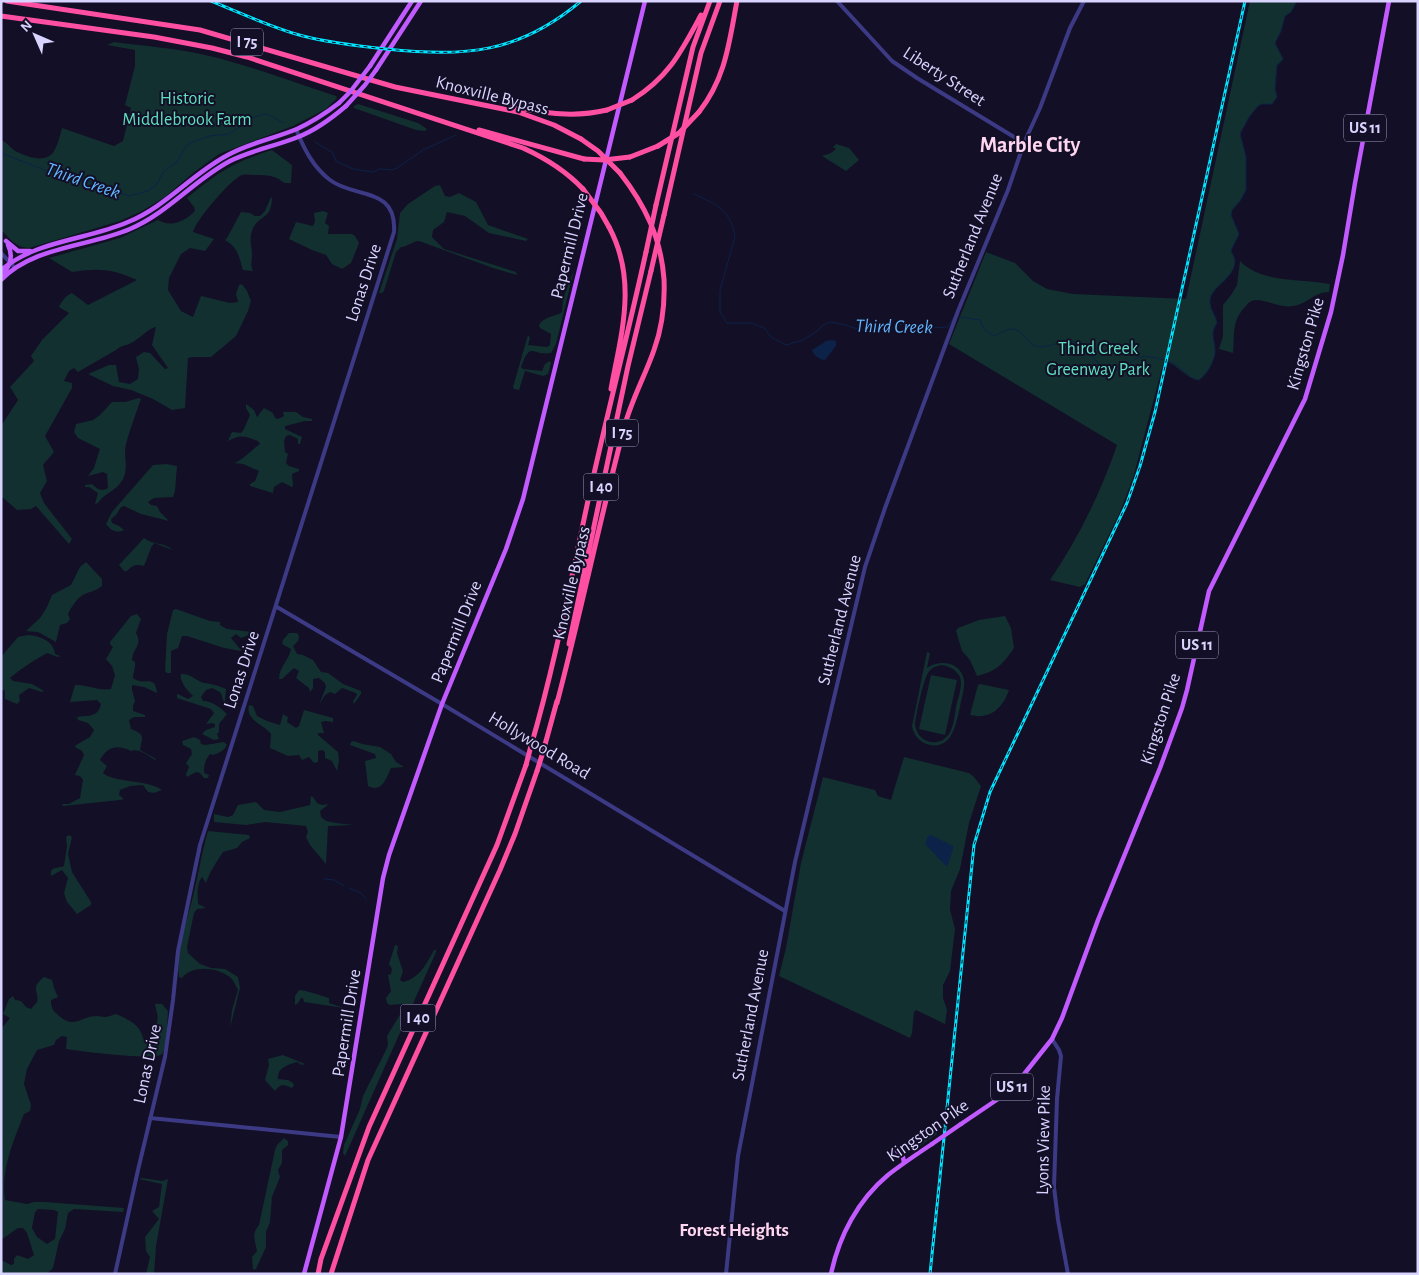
<svg xmlns="http://www.w3.org/2000/svg" width="1419" height="1275" font-family="'Alegreya Sans',sans-serif">
	<rect width="100%" height="100%" fill="#130f26"/>
	<path fill="#12302f" fill-rule="evenodd" d="M1250,1H1297L1291,12L1285,16L1281,31L1275,43L1283,59L1277,65L1275,89L1277,97L1272,104H1262L1258,106L1249,117L1240,133L1246,157V190L1240,201L1232,210L1231,215L1239,234L1231,251C1232,254 1235,258 1235,261C1234,281 1208,286 1210,304C1211,311 1216,316 1217,323C1210,333 1214,338 1215,349C1216,359 1207,375 1199,380C1185,379 1178,363 1164,361L1133,478L1120,512L1085,584L1080,587L1050,580C1078,539 1101,492 1117,445L949,344L986,252L1015,263L1033,281L1047,289L1073,294L1186,299Z
		M114,42C144,46 174,48 205,55C249,65 293,82 336,96L337,98L326,109L293,126L219,154L193,173L165,197L142,211L120,221L29,248C17,248 10,239 1,230V140C8,143 11,149 17,152C28,157 46,164 54,151C58,145 60,135 62,128L114,146L123,141L131,108L125,105L135,66V50L107,45Z
		M358,104L418,123L427,129L425,131L416,130L354,108V106Z
		M836,144L849,148L859,160L846,171L822,156L831,153L836,149L833,147Z
		M272,150L292,165L291,183C281,184 282,179 274,177C268,175 260,175 254,175C251,175 245,174 242,175C230,180 196,220 193,232L214,239L205,251L190,248L181,254L169,278L168,290L181,311L193,317L201,296L230,303L238,302L236,294L239,285L242,284L247,291L251,301L248,311L236,336L211,357H193L188,358L185,408L172,410L153,399L131,390L113,386L88,374L109,365H116L119,382L130,384L138,379L139,369L136,357L144,352L150,353L165,369L168,368L152,345L156,327C147,329 140,339 131,343C126,346 121,345 116,350L78,372L74,368L69,371L64,381L72,383V388L45,436L54,452L43,465L47,481L40,493L44,503L72,539L69,544L36,506L31,509L17,510L1,496V426L18,400L10,387L34,361L31,356L42,340L69,313L59,307C62,301 66,295 72,293L88,305L137,280C112,269 99,268 72,272L49,258L120,238L158,220C172,228 185,221 195,211L194,207L187,198C218,172 234,162 272,150Z
		M440,185L445,196L450,197L459,193L476,202L488,225L528,239L526,241L489,233L465,216L447,212L444,222L433,230L432,237L444,249L516,272L517,275L493,268L419,241C412,241 408,247 401,247L396,252L384,291L382,293H379L397,239L400,213L408,204L435,186Z
		M271,197L272,199C271,221 257,215 252,231C249,240 252,247 252,255C252,261 250,265 253,271L243,270C239,257 238,247 225,240L227,238L241,212L250,213L255,216H260L265,211Z
		M323,211L328,213L325,223L329,226L328,234H352L355,236L359,243L351,263L342,269L332,264L326,255L312,250L289,239L296,222L313,226L315,221L314,213Z
		M1240,261C1263,284 1300,278 1330,284L1329,292C1314,292 1308,304 1293,306C1283,308 1273,303 1263,301C1256,299 1250,300 1246,306C1231,321 1235,334 1233,353L1219,349L1223,336V305L1231,295L1237,285Z
		M574,270L556,344L551,353C531,356 531,340 521,367L523,369L542,371L545,364L550,361L551,363L548,374L543,376L525,371L519,390L514,389L513,387L528,335L530,338L528,345L547,347L550,345L551,334L540,328L539,325C544,316 555,317 562,312L563,299Z
		M139,398L141,399C136,413 130,429 126,444C123,456 129,467 123,479C117,491 104,493 98,503L95,504L98,493L89,487H85V485L92,484C97,489 101,492 108,488L107,474L103,472L88,476L94,468L100,449L78,438L74,432L76,424L93,420L100,415L112,402H125Z
		M246,404L254,410L257,417L264,408L273,413L275,418L278,419L284,416L283,412H296L303,417L312,419V421H305L285,426V429L302,437L300,444H298V439L290,435L286,436L284,441L285,452L288,454L286,463L289,466L299,469V471L292,474L293,486L292,487L282,482L274,487L273,493L250,486V484L255,481L259,471L243,464L234,463C243,460 251,450 260,444L258,441C244,436 241,434 228,441L232,432L241,433L244,429L250,415L246,408Z
		M166,464L177,466L175,491L173,497L154,498L148,502L151,505L157,506L160,512L169,521L141,514L124,506L121,507L116,515L111,519L112,523L119,526L124,530C117,534 110,530 106,524L112,512L153,465Z
		M144,538C153,545 164,542 173,550L154,543L151,548L144,566C136,564 133,565 127,571H124L119,565Z
		M86,562L102,579V586C97,590 93,591 87,593C78,596 72,606 68,614L70,619L67,623L60,625L56,642L38,632L26,631L40,618L47,607L52,595L71,585L80,567Z
		M176,609L210,621L220,622V625L227,629L252,632L251,634L241,638L236,634L231,638L240,649L242,650L241,651L224,648L187,636H182L178,648L171,651V673H167L165,671L167,634L173,610Z
		M137,614L141,619L136,633C143,646 133,647 132,660L135,662C136,667 133,672 133,678C144,687 155,673 157,693L144,687L132,685V690L135,701L133,706V711L145,715V717H134L129,720L131,729C146,735 142,736 140,750L156,759L155,760C148,756 139,748 131,751C117,744 107,747 100,760L107,766L103,773C114,783 146,779 162,790L154,793L148,792L143,785L130,786L120,790L119,795L124,799L120,800L63,806L62,804H69L80,798L83,780L80,776L75,775L84,755L82,751L75,747L76,745L90,737L94,730L88,723L78,720L77,717C88,715 98,718 101,704L97,700L70,702L75,685C87,684 97,691 111,689L115,675L112,666L106,659L113,647L110,644V642L131,616Z
		M1005,616L1011,628L1014,648C1003,664 997,671 977,676L970,660L962,651L956,631L958,628L979,620Z
		M289,633H297L299,636L298,641L293,646L297,654L303,655L313,660L321,672L328,673L343,684L361,691V694L354,704L353,701L357,695L356,693L342,688L335,694L330,692L325,695L319,705L326,687L325,683L319,678L313,679V688L310,692L309,688L296,678L299,671L294,668L282,679H279C279,667 289,660 291,649L282,644L283,640Z
		M28,635C40,636 54,641 55,654L60,656L58,657L47,653C35,660 20,669 10,678L13,681L32,684L44,691L42,692L29,688L19,695L20,701L17,704L5,699V691L1,689V657L18,637Z
		M927,652L930,653L927,668C940,659 961,662 964,680C965,689 961,699 960,707C956,723 953,749 930,745C920,743 914,736 912,726ZM941,665C949,666 956,669 960,677C963,686 958,698 956,707C954,720 953,739 937,742C932,743 927,742 922,738C918,735 916,730 915,725C915,718 924,678 928,673C931,668 936,666 941,665Z
		M181,674C191,673 197,682 205,683C213,684 219,686 226,689L225,701L236,706V709C222,710 225,700 220,692L212,688L206,690L201,697L203,701C212,701 221,708 227,714L219,724V732L217,734L219,739L214,740L202,734L206,730L215,727V724L212,723L206,724L214,713L211,709L177,698V695L178,694L188,699L193,696C188,691 179,682 181,674Z
		M931,675L957,680L945,735L919,729Z
		M980,684L1009,690C1003,708 990,720 970,715L978,685Z
		M249,705L253,706L257,716L267,721L280,725L283,714L288,717L287,722L296,728L299,726L304,710L333,718V722L325,721L321,722L324,733H318V735L338,752L339,760L337,771L332,761L325,758V752L322,750L318,751V762L314,763L309,757L302,760L299,755L288,756L270,748L271,734C263,724 245,720 249,705Z
		M194,737L200,740L201,744L205,745L224,742L227,745C224,751 219,753 213,755L210,754C205,760 204,765 204,773L209,775L208,778H204L200,773L196,772L187,777L186,774L189,767L186,763L192,754L191,749L183,745L182,741Z
		M354,741L362,744L380,747L391,754L396,762L404,767L391,768C386,779 382,793 368,786L365,761L376,758L375,754L350,745L351,742Z
		M904,757L969,773L973,776L981,786L969,823L960,869L951,891L950,910L955,929L950,971L943,985V998L947,1010L945,1024L916,1010L914,1012L912,1033L910,1038L779,976L786,948L801,863L823,777L875,790L878,796L891,800Z
		M311,796L313,797L317,803L322,805L329,804L320,811L321,817L326,821L336,823L353,825L328,826L326,864L310,845L306,837L308,832L306,826L265,822L246,825L214,822V814L228,817L233,815L238,805L256,802L264,810L280,812L310,805Z
		M208,831L249,835L250,838L242,842L237,848L223,852C216,863 210,871 206,883L202,877C196,885 198,895 198,904L206,908L197,909L194,913L187,947L188,953L200,964L211,968L225,969L238,977L240,988L230,1028L232,1010L238,990C236,986 234,982 232,979C220,967 192,964 182,978L179,977C175,949 188,919 194,892C199,872 202,851 208,831Z
		M69,835L72,837L68,854L72,872L91,902V905L77,914L67,902L64,893L68,878L62,870L51,876C49,866 57,869 64,866L67,846L66,837Z
		M395,945L398,946L397,953L403,971L400,980L403,982C419,979 427,963 434,950H436V952L345,1156L343,1153L344,1145L360,1109L363,1096L385,1052L388,1045L387,1036L404,1008L402,1004L390,1005L387,1003L386,998L391,991L388,975L391,974L392,969L389,964Z
		M44,977L52,980L54,988L58,997L51,1000C51,1006 52,1010 57,1014C75,1031 79,1016 97,1016C97,1016 104,1017 104,1017C108,1017 112,1015 116,1014C131,1021 140,1024 144,1041L148,1044L154,1040V1027C161,1019 156,1012 155,1004H162L168,1011C167,1021 168,1046 162,1054C157,1061 78,1051 66,1049L67,1037L62,1036L56,1040L54,1045L37,1050L27,1069L24,1084L31,1105L30,1111L24,1114C14,1140 0,1171 5,1200L27,1204L34,1202H45L124,1208L123,1212L74,1209L68,1213L65,1229L59,1241L53,1268L47,1274H1V1260L11,1265L14,1264V1259L17,1255L28,1259L34,1255L27,1233L23,1228H18L1,1240V1029L10,1018L3,1014L9,999L13,996L15,1000L21,1001L26,1007L31,1009C33,1007 35,1004 37,1002C40,992 29,989 44,977ZM38,1209L54,1210L58,1212L55,1239L47,1244L37,1237L32,1228L35,1212Z
		M299,990C305,990 322,996 329,998V1003L344,1008L304,1002L303,998H301L298,1003L295,1005V996Z
		M283,1055L305,1064L302,1065L297,1062C287,1065 277,1068 278,1079L288,1080L293,1083L294,1085L292,1088C284,1085 281,1083 275,1091L265,1080L269,1065L268,1059Z
		M936,1130L937,1134L916,1149H912V1147H907C911,1129 922,1132 936,1130Z
		M284,1138L288,1141V1145L282,1150V1163L278,1170L280,1177L272,1197L270,1222L266,1232V1247L256,1269L253,1270L252,1257L257,1251C255,1239 251,1235 259,1225L275,1150L277,1145Z
		M142,1178L162,1181L168,1179L156,1246L154,1274H146L150,1257L146,1251L145,1237L159,1219L152,1211L159,1207L162,1184L139,1179Z"/>
	<path fill="#0c2248" d="M832,340L836,341V346L825,360C820,360 813,355 812,350L826,341Z
		M931,835L953,846V849L948,865L946,866L925,844L928,836Z"/>
	<g fill="none" stroke-linecap="round" stroke-linejoin="round">
		<path stroke="#0c2248" stroke-width="1" d="M315,142L333,153L336,161L353,169L373,172L379,169L392,170L397,168L423,150L456,135
			M1,153L47,171L92,182L129,196L148,191L157,184L163,172L177,162L186,146L192,142L209,136L229,134L252,118L261,115L267,114L284,123
			M694,194C716,204 731,210 735,237L720,290V312L727,323H752L764,328L771,337L786,345L803,340L817,331L823,325L830,322L842,324L861,330L890,329L902,324L928,328L948,327L953,318
			M959,317L980,320L984,329L994,336C999,334 1007,329 1012,329C1022,328 1028,347 1040,347C1053,347 1065,337 1078,343C1090,349 1096,367 1110,370C1121,373 1128,363 1137,358C1145,354 1162,359 1171,362C1182,366 1187,379 1199,380C1207,375 1216,359 1215,349C1214,338 1210,333 1217,323C1216,316 1211,311 1210,304C1208,286 1234,281 1235,261C1235,258 1232,254 1231,250L1239,234L1231,215L1232,210L1240,201L1246,190V157L1240,134L1249,117L1258,106L1262,104H1272L1277,97L1275,89L1277,65L1280,63L1283,59L1275,43L1281,31L1285,16L1291,12L1297,1
			M325,879L334,880L344,886
			M349,888L361,893L366,899"/>
		<path stroke="#3d3a85" stroke-width="4" d="M837,1L892,61L917,78L1024,143
			M1,253L15,268
			M277,607L442,704L785,911
			M1052,1039L1059,1050L1061,1056L1057,1099L1054,1187L1058,1220L1068,1274
			M150,1118L341,1137
			M115,1274L138,1170L165,1057L173,1000L178,951L200,845L394,232C397,186 355,199 330,180C313,167 304,149 296,129
			M726,1274L738,1156L795,862L865,567L885,508L958,311L1008,190L1024,143L1040,108L1070,28L1084,1"/>
		<path stroke="#c25bff" stroke-width="4.5" d="M370,66L412,1
			M376,70L421,1
			M6,241L18,251H30
			M1,270C37,240 87,240 128,222C165,207 191,175 226,156C248,143 273,139 297,129C312,122 326,113 339,103
			M1,276C10,267 14,257 8,245
			M1,280C34,246 88,247 130,229C168,213 194,180 230,161C252,150 276,146 298,137C316,130 332,118 346,106
			M961,1124L998,1099L1021,1078L1052,1039L1062,1018L1098,920L1160,768L1182,708L1187,690L1209,591L1305,399L1331,312L1343,255L1355,183L1389,1
			M897,1151L903,1157L904,1163
			M304,1274L341,1137L383,878L389,855L442,704L506,549L523,499L645,1
			M831,1274C839,1236 858,1200 888,1175C902,1164 917,1154 932,1144"/>
		<path stroke="#ff4fa3" stroke-width="5" d="M7,1L200,30L395,87L518,112L554,125L581,139
			M1,16L154,37L212,48L247,57L523,148C545,158 566,171 583,189
			M632,100C669,77 681,52 701,15
			M512,107C546,113 573,118 607,110
			M699,112C726,77 729,43 737,1
			M479,130L584,159
			M630,157L658,146
			M656,205L693,47L710,1
			M664,215L701,53L720,1
			M609,227C638,281 621,334 611,389
			M569,644L628,366L651,271
			M557,703C581,612 600,519 624,428C631,401 645,376 654,350C662,328 665,302 664,279C661,238 645,205 620,173
			M531,746C555,664 571,579 589,496C607,414 628,334 646,252
			M543,752L557,701
			M318,1274L321,1259L369,1127L497,845L526,765
			M331,1274L368,1160L500,870L515,834L537,771"/>
		<defs>
			<path id="rail" d="M211,1C241,13 272,28 303,36C330,43 358,46 386,49C465,57 518,54 581,1
				M930,1274L974,845L990,792L1127,503L1140,466L1155,412L1245,1"/>
		</defs>
		<use href="#rail" stroke="#00e5ff" stroke-width="3"/>
		<use href="#rail" stroke="#130f26" stroke-width="1" stroke-dasharray="4" stroke-linecap="butt"/>
		<path stroke="#c25bff" stroke-width="4.5" d="M339,103L350,92L370,66
			M346,106L365,85L376,70
			M932,1144L961,1124"/>
		<path stroke="#ff4fa3" stroke-width="5" d="M607,110L632,100
			M581,139L598,151L620,173
			M658,146L679,133L699,112
			M584,159L604,160L630,157
			M583,189L601,213L609,227
			M646,252L656,205
			M651,271L664,215
			M526,765L531,746
			M537,771L543,752"/>
	</g>
	<g text-anchor="middle" dominant-baseline="central" stroke-width="4" stroke-linejoin="round" paint-order="stroke">
		<g fill="#130f26" stroke="#9e99be" stroke-width="1">
			<rect x="231" y="28.5" width="32" height="27" rx="4"/>
			<rect x="1344" y="114.5" width="42" height="27" rx="4"/>
			<rect x="606" y="419.5" width="32" height="27" rx="4"/>
			<rect x="583.5" y="473.5" width="35" height="27" rx="4"/>
			<rect x="1176" y="631.5" width="42" height="27" rx="4"/>
			<rect x="400.5" y="1004.5" width="35" height="27" rx="4"/>
			<rect x="991" y="1073.5" width="42" height="27" rx="4"/>
		</g>
		<g font-size="16" font-weight="bold" fill="#d9d4ff">
			<text x="247" y="42">I 75</text>
			<text x="1365" y="128">US 11</text>
			<text x="622" y="433">I 75</text>
			<text x="601" y="487">I 40</text>
			<text x="1197" y="645">US 11</text>
			<text x="418" y="1018">I 40</text>
			<text x="1012" y="1087">US 11</text>
		</g>
		<g font-size="18" fill="#d9d4ff" stroke="#130f26">
			<text transform="translate(944 77) rotate(33)">Liberty Street</text>
			<text transform="translate(492 96) rotate(14)">Knoxville Bypass</text>
			<text transform="translate(973 236) rotate(-68)">Sutherland Avenue</text>
			<text transform="translate(570 246) rotate(-76)">Papermill Drive</text>
			<text transform="translate(364 283) rotate(-72)">Lonas Drive</text>
			<text transform="translate(1306 344) rotate(-74)">Kingston Pike</text>
			<text transform="translate(572 583) rotate(-77)">Knoxville Bypass</text>
			<text transform="translate(840 620) rotate(-76)">Sutherland Avenue</text>
			<text transform="translate(457 632) rotate(-68)">Papermill Drive</text>
			<text transform="translate(242 670) rotate(-72)">Lonas Drive</text>
			<text transform="translate(1161 719) rotate(-72)">Kingston Pike</text>
			<text transform="translate(539 746) rotate(31)">Hollywood Road</text>
			<text transform="translate(751 1015) rotate(-79)">Sutherland Avenue</text>
			<text transform="translate(347 1023) rotate(-81)">Papermill Drive</text>
			<text transform="translate(148 1064) rotate(-78)">Lonas Drive</text>
			<text transform="translate(928 1131) rotate(-35)">Kingston Pike</text>
			<text transform="translate(1044 1140) rotate(-89)">Lyons View Pike</text>
		</g>
		<g font-size="18" fill="#5fe0c0" stroke="#130f26">
			<text x="187" y="99">Historic<tspan x="187" dy="21">Middlebrook Farm</tspan></text>
			<text x="1098" y="349">Third Creek<tspan x="1098" dy="21">Greenway Park</tspan></text>
		</g>
		<g font-size="19" font-style="italic" fill="#62b6ff" stroke="#130f26">
			<text transform="translate(83 181) rotate(19)">Third Creek</text>
			<text transform="translate(894 327) rotate(1)">Third Creek</text>
		</g>
		<g font-size="19" font-weight="bold" fill="#ffd6f0" stroke="#130f26">
			<text x="734" y="1230">Forest Heights</text>
		</g>
		<g font-size="22" font-weight="bold" fill="#ffd6f0" stroke="#130f26">
			<text x="1030" y="145">Marble City</text>
		</g>
	</g>
	<rect width="1419" height="1275" fill="none" stroke="#d9d4ff" stroke-width="5"/>
	<g transform="translate(35 35) rotate(315)" stroke="#130f26" stroke-width="4" paint-order="stroke">
	<path d="M0-4L9 19L0 12L-9 19Z" fill="#d9d4ff"/>
	<text y="-8" font-size="14" font-weight="bold" text-anchor="middle" fill="#d9d4ff">N</text>
	</g>
</svg>
